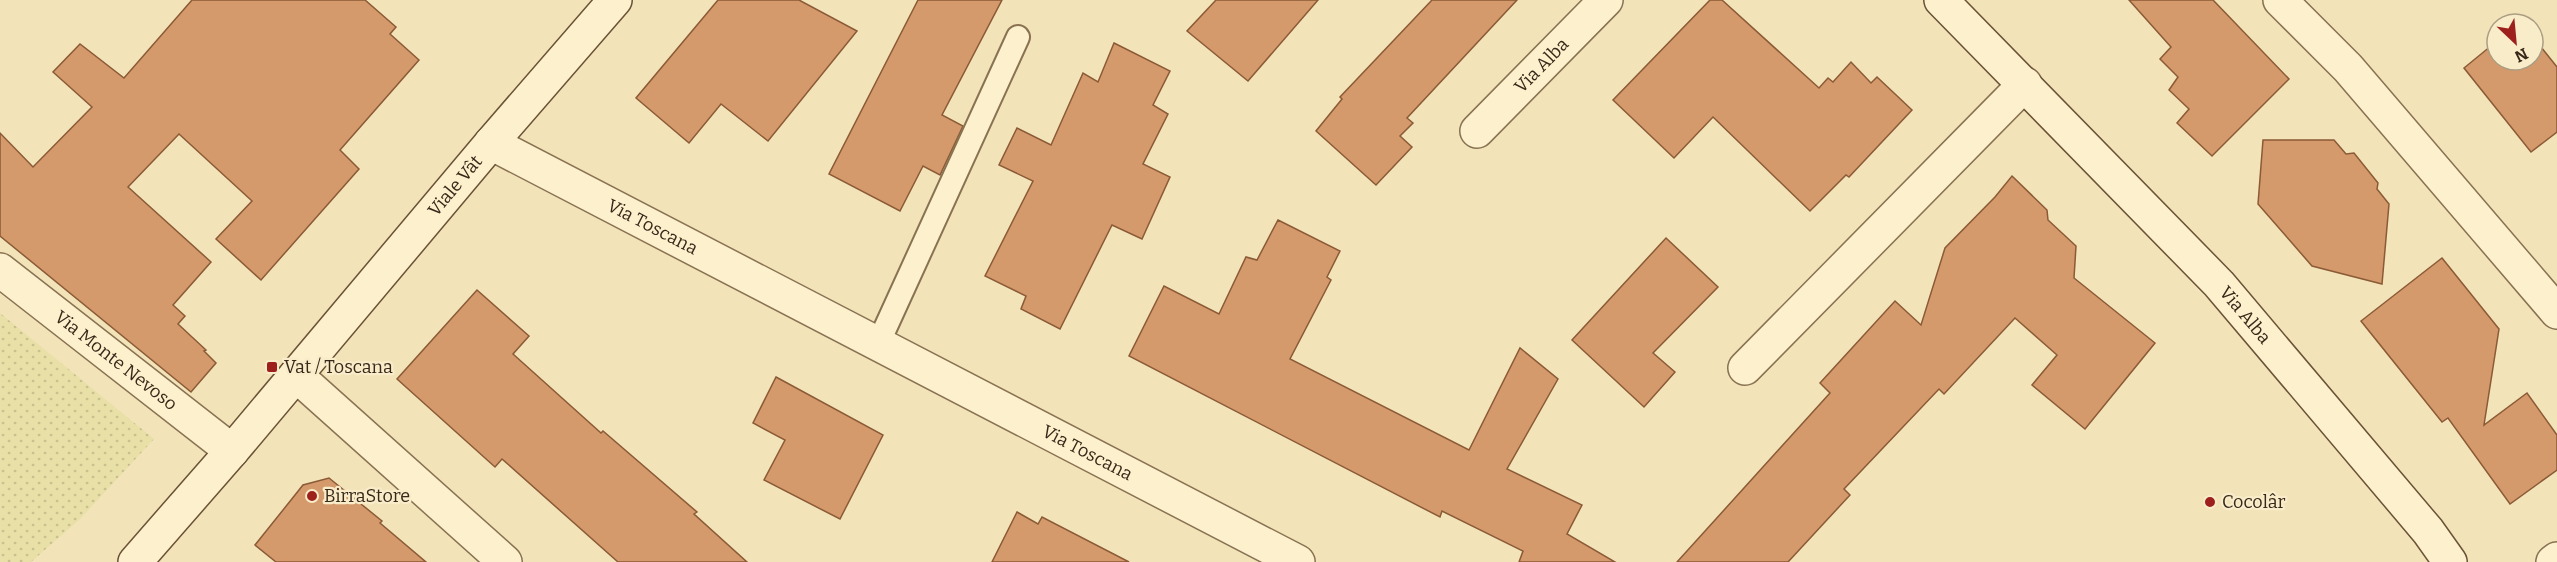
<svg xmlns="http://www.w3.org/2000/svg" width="2557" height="562" viewBox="0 0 2557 562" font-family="Bitter,serif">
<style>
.farmland{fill:url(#farmland-dots)}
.building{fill:#d49a6b;stroke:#8b5a36;stroke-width:1.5}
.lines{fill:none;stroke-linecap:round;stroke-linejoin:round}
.lane-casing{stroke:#897252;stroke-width:26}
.street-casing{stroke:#897252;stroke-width:36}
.secondary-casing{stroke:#6b5236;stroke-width:36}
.lane{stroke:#fcf0cd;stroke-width:22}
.street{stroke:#fcf0cd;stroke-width:33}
.secondary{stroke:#fcf0cd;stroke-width:33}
.poi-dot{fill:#9e201d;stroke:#f9ecc9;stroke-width:2}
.labels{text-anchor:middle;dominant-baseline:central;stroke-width:4.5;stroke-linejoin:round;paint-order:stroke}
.street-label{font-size:18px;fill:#372819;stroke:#f9ecc9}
.poi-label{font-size:18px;fill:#372819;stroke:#f9ecc9;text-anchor:start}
</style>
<defs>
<pattern id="farmland-dots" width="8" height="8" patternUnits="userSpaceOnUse" patternTransform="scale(1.5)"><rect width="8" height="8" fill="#e8e0a6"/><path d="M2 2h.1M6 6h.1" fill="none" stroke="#c8c08e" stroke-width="1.8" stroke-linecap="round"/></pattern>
</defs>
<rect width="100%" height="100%" fill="#f2e3b9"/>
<polygon class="farmland" points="0,313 154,439 80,519 31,562 0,562"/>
<g class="building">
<polygon points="192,0 365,0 396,27 390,34 419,60 340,150 359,169 261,280 216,239 252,201 179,134 128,187 211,262 173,305 185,316 178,324 206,350 204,351 216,363 191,392 0,236 0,133 33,167 92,107 53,72 80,44 124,78"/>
<polygon points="718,0 799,0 857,31 768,141 721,104 689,143 636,98"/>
<polygon points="918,0 1002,0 942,115 963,126 940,175 923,166 900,211 829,174"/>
<polygon points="1216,0 1318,0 1248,81 1187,31"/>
<polygon points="1432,0 1517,0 1407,118 1413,123 1400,136 1412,147 1376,185 1316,131 1342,99 1340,97"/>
<polygon points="1710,0 1722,0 1819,88 1828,78 1833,82 1851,62 1871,83 1877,77 1912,110 1849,177 1846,175 1810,211 1713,117 1674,158 1613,100"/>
<polygon points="2129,0 2213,0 2289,79 2212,156 2177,123 2189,109 2169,90 2178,77 2160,59 2171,47"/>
<polygon points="2533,37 2557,67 2557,132 2531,152 2464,68 2497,41 2497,60 2533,60"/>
<polygon points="1114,43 1170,71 1153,105 1168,114 1143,164 1170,177 1142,239 1112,225 1060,329 1021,309 1026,296 985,276 1033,181 999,165 1017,128 1051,145 1083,73 1098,82"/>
<polygon points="2263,140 2334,140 2346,154 2354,153 2378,183 2377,189 2389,204 2382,284 2312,266 2258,204"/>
<polygon points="2012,176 2047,210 2048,220 2076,246 2074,278 2155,343 2085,429 2032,385 2057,355 2015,318 1944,394 1939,389 1844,489 1850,495 1788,562 1677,562 1830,393 1820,383 1895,301 1921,325 1945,248 1995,197"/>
<polygon points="1278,220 1340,251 1327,277 1331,280 1290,359 1469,450 1520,348 1558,379 1507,469 1582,505 1567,534 1615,562 1519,562 1523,551 1442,511 1440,517 1129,356 1164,286 1219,314 1246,257 1257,260"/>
<polygon points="1666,238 1718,287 1653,353 1675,372 1644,407 1572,340"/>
<polygon points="2442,258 2499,329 2484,425 2527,393 2557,435 2557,470 2510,504 2448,418 2442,422 2361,321"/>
<polygon points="477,290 529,336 513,354 601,433 603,431 697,512 694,514 747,562 618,562 502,459 495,467 397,379"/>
<polygon points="776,377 883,435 840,519 764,480 785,440 753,423"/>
<polygon points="329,478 382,521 380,523 426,562 276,562 255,545 303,485"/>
<polygon points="1017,512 1038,524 1042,517 1129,562 992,562"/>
</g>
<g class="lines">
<g class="lane-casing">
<polyline id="lane" points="878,344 1018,37"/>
</g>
<g class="street-casing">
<g id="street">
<polyline points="2280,0 2348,68 2557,312"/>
<path id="s1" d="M1477 131 1606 0"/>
<path id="s2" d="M491 143 1298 562"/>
<path id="s3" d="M0 270 232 451"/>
<polyline points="1745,368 2025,84"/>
<polyline points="296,375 505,562"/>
<polyline points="2553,562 2557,559"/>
</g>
</g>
<g class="secondary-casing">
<g id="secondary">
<path id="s4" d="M1941 0 2219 284 2428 531 2450 562"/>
<path id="s5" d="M135 562 232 451 491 143 615 0"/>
</g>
</g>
<use href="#lane" class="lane"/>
<use href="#street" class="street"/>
<use href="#secondary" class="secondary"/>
</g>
<g class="poi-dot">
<rect x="266" y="361" width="12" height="12" rx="3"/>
<circle cx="312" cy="496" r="6"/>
<circle cx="2210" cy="502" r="6"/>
</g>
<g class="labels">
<g class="street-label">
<text stroke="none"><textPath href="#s1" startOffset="92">Via Alba</textPath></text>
<text stroke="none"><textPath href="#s5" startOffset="494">Viale Vât</textPath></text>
<text stroke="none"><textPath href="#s2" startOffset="182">Via Toscana</textPath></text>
<text stroke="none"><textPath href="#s4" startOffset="438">Via Alba</textPath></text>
<text stroke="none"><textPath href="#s3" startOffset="147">Via Monte Nevoso</textPath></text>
<text stroke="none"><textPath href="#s2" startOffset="672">Via Toscana</textPath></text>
</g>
<g class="poi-label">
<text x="284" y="367">Vat / Toscana</text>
<text x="324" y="496">BirraStore</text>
<text x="2222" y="502">Cocolâr</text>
</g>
</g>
<g transform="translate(2515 42) rotate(154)"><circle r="28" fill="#f9ecc9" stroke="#ab9e83" stroke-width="1.5"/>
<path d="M0-4.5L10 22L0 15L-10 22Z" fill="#9e201d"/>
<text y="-9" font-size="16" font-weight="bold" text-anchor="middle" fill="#372819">N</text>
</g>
</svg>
